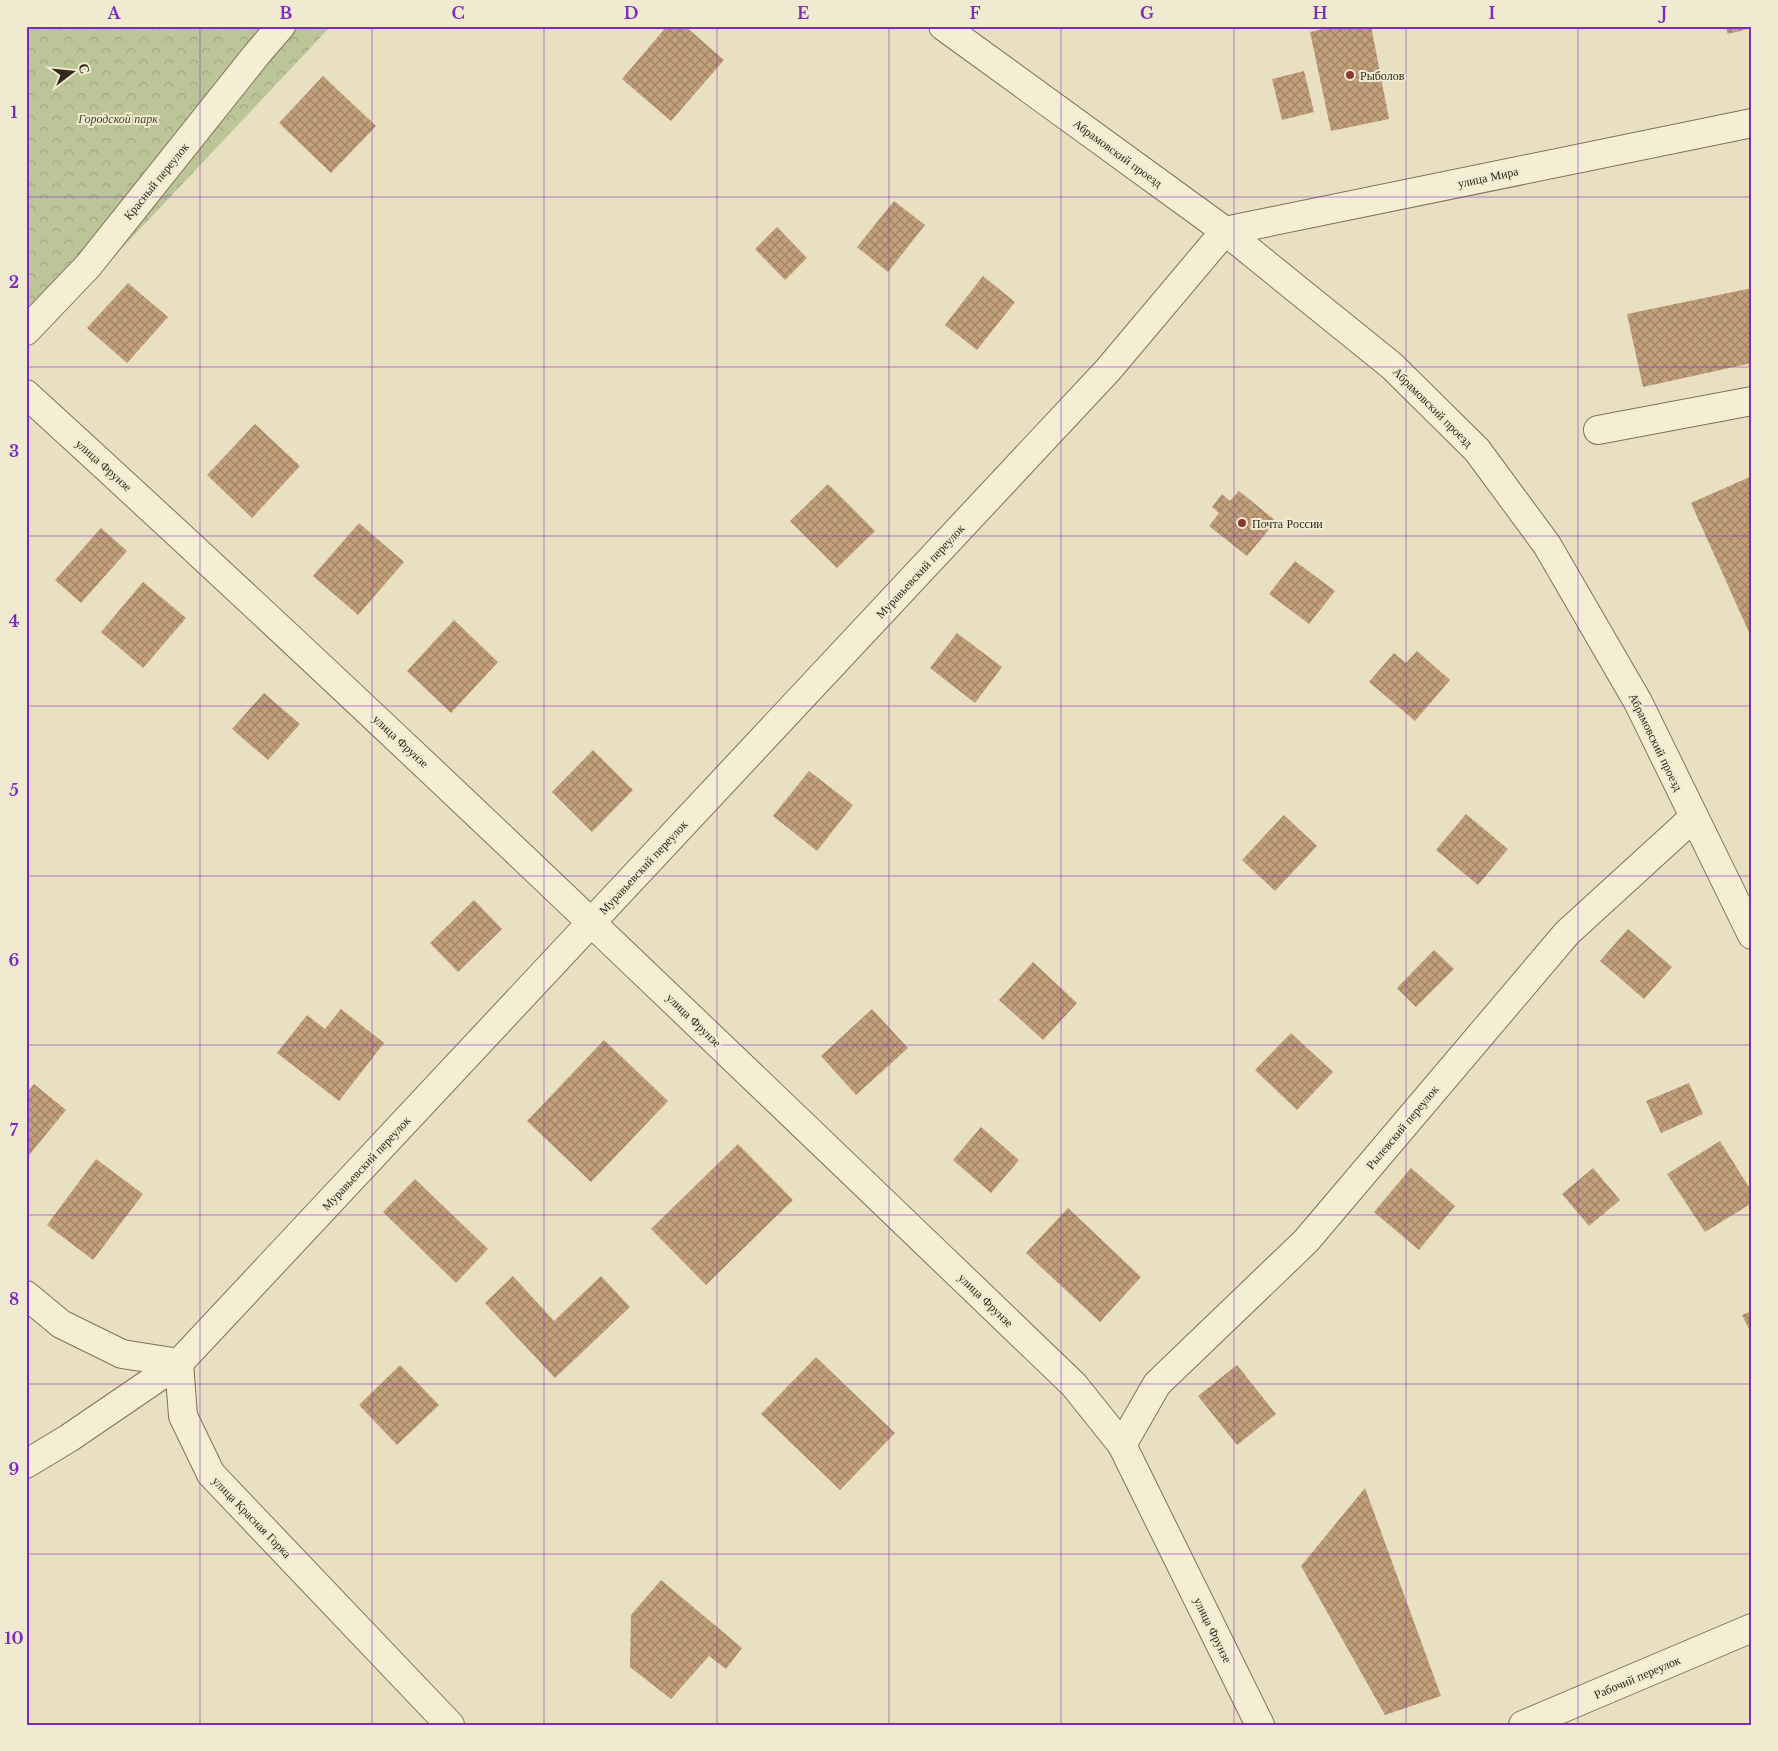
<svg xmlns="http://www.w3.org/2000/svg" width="1778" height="1751" viewBox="0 0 1778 1751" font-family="'Libre Baskerville',serif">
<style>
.forest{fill:url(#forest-crowns)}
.building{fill:url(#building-cross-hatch)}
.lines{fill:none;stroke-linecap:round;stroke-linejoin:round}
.minor-casing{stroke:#80725b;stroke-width:30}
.minor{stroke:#f4eed3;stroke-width:28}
.grid{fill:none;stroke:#7b2cbf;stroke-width:1;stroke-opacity:0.55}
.poi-dot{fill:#883a32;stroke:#f0ead0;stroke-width:2}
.labels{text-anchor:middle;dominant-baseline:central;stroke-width:4;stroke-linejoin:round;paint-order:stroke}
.poi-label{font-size:12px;fill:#31291d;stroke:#f0ead0;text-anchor:start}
.park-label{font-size:12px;font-style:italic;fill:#3e4b26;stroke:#f0ead0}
.street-label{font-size:12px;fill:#31291d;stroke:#f0ead0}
.neatline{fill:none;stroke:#7b2cbf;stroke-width:2}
.grid-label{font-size:16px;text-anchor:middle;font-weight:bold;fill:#7b2cbf}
</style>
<defs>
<pattern id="forest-crowns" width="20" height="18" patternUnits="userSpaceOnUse" patternTransform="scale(1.25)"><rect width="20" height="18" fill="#bbc597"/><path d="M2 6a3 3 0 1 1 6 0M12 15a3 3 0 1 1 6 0" fill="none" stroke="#a1a982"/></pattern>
<pattern id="building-cross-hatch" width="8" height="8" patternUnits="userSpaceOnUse" patternTransform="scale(1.25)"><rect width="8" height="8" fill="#c2a07b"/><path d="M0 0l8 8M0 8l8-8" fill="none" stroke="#9e8264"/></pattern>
</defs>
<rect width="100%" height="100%" fill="#e8e0c1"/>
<polygon class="forest" points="26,26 331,26 26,350"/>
<g class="building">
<polygon points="667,26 685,26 724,60 671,121 622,79"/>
<polygon points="1336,26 1371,26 1389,119 1331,131 1310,32"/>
<polygon points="1725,26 1752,26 1752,28 1728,34"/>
<polygon points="1304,71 1314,112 1282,120 1272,79"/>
<polygon points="323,76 376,126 331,173 279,123"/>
<polygon points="894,201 925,225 888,272 857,247"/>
<polygon points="777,227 807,258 785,280 755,249"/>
<polygon points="983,276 1015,302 977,350 945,325"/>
<polygon points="128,283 168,317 127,363 87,328"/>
<polygon points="1752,288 1752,363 1643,387 1627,314"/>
<polygon points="255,424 300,466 252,518 207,475"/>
<polygon points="1752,476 1752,639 1691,503"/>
<polygon points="828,484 875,531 837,568 790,521"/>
<polygon points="1239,491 1276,521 1247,556 1209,526 1219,513 1212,507 1222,494 1230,501"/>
<polygon points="359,523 404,562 358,615 313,576"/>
<polygon points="101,528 127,551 81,603 55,580"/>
<polygon points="1295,561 1335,591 1309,624 1269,594"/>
<polygon points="143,582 186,618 143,668 101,632"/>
<polygon points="454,620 498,662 451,713 407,671"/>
<polygon points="957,633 1002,667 975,703 930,668"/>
<polygon points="1417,651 1450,680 1415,721 1369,682 1394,653 1406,663"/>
<polygon points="264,693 300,724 268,760 232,729"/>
<polygon points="593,750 633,790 592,832 552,792"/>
<polygon points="809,771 853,805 817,851 773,816"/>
<polygon points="1466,814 1508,849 1478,885 1436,850"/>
<polygon points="1284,815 1317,846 1275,891 1242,860"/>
<polygon points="474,900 502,929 458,972 430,943"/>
<polygon points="1628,929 1672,967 1644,999 1600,961"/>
<polygon points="1434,950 1454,969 1416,1007 1397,988"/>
<polygon points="1033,962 1077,1003 1043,1040 999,1000"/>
<polygon points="341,1009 384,1043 339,1101 277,1053 307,1015 325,1029"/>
<polygon points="872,1009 908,1048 856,1095 821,1056"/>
<polygon points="1291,1033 1333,1072 1297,1110 1255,1070"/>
<polygon points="604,1040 668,1101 591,1182 527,1121"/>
<polygon points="1689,1083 1703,1114 1661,1133 1646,1101"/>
<polygon points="34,1084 66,1110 26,1159 26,1094"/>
<polygon points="981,1127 1019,1160 991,1193 953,1160"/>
<polygon points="1720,1141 1752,1192 1752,1203 1705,1232 1667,1174"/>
<polygon points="738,1144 793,1200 706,1285 651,1229"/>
<polygon points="96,1159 143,1194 93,1260 47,1225"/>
<polygon points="1411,1168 1455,1206 1419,1250 1374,1212"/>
<polygon points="1593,1168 1620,1200 1589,1226 1562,1194"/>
<polygon points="415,1179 488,1249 456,1283 383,1212"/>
<polygon points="1068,1208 1141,1277 1100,1322 1026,1253"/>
<polygon points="513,1276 554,1321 601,1276 630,1307 555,1378 485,1303"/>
<polygon points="1752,1311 1752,1335 1742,1315"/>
<polygon points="816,1357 895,1433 840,1490 761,1414"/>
<polygon points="400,1365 439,1405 397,1445 359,1405"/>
<polygon points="1237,1365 1276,1414 1237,1445 1198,1396"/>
<polygon points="1365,1488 1441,1696 1385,1715 1301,1566"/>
<polygon points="661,1580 742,1648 726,1669 709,1656 671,1699 630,1667 631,1615"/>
</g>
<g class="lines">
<g class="minor-casing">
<g id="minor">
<polyline points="943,26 1225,231 1392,366 1477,450 1547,545 1638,702 1752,935"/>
<polyline points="26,331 88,266 257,54 281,26"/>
<path d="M26 394C381 718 727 1052 1074 1385L1122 1445 1260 1725"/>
<polyline points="1598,430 1752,401"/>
<polyline points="26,1295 61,1324 122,1354 179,1363 183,1416 211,1474 450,1725"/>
<polyline points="1122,1445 1157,1384 1306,1241 1567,933 1694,817"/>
<polyline points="26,1464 69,1438 179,1363 1108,370 1225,231 1752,123"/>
<polyline points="1523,1725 1752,1628"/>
</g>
</g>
<use href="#minor" class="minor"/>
</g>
<path class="grid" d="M200 26V1725M372 26V1725M544 26V1725M717 26V1725M889 26V1725M1061 26V1725M1234 26V1725M1406 26V1725M1578 26V1725M26 197H1752M26 367H1752M26 536H1752M26 706H1752M26 876H1752M26 1045H1752M26 1215H1752M26 1384H1752M26 1554H1752"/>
<g class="poi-dot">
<circle cx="1350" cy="75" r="5"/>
<circle cx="1242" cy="523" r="5"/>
</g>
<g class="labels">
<g class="poi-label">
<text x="1360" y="75">Рыболов</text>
<text x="1252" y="523">Почта России</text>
</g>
<g class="park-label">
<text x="118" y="118">Городской парк</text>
</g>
<g class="street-label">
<text transform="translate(1118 153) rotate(36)">Абрамовский проезд</text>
<text transform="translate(1488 177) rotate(-12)">улица Мира</text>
<text transform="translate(156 181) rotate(-51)">Красный переулок</text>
<text transform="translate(1433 407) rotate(45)">Абрамовский проезд</text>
<text transform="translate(104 465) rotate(42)">улица Фрунзе</text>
<text transform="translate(920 571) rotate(-47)">Муравьевский переулок</text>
<text transform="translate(401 741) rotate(43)">улица Фрунзе</text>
<text transform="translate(1656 742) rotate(64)">Абрамовский проезд</text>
<text transform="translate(643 867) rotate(-47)">Муравьевский переулок</text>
<text transform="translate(694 1020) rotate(44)">улица Фрунзе</text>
<text transform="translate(1402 1127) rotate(-50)">Рылевский переулок</text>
<text transform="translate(366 1163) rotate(-47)">Муравьевский переулок</text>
<text transform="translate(986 1300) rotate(44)">улица Фрунзе</text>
<text transform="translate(252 1517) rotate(46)">улица Красная Горка</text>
<text transform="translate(1213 1630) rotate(64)">улица Фрунзе</text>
<text transform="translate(1637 1677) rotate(-23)">Рабочий переулок</text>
</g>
</g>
<rect width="1778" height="1751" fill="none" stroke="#f0ead0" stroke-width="55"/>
<g transform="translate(72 72) rotate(74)" stroke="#f0ead0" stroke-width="4" paint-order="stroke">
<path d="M0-4L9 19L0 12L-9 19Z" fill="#31291d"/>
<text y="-8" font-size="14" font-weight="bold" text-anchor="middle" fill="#31291d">С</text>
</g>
<rect x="28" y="28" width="1722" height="1696" class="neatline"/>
<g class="grid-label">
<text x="114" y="19">A</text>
<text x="286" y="19">B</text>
<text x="458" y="19">C</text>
<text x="631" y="19">D</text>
<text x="803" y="19">E</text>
<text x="975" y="19">F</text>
<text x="1147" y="19">G</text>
<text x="1320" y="19">H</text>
<text x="1492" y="19">I</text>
<text x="1664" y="19">J</text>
<text x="14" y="118">1</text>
<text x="14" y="288">2</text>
<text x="14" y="457">3</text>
<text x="14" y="627">4</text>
<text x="14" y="796">5</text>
<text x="14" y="966">6</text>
<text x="14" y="1136">7</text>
<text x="14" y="1305">8</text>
<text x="14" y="1475">9</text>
<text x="14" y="1644">10</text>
</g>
</svg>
